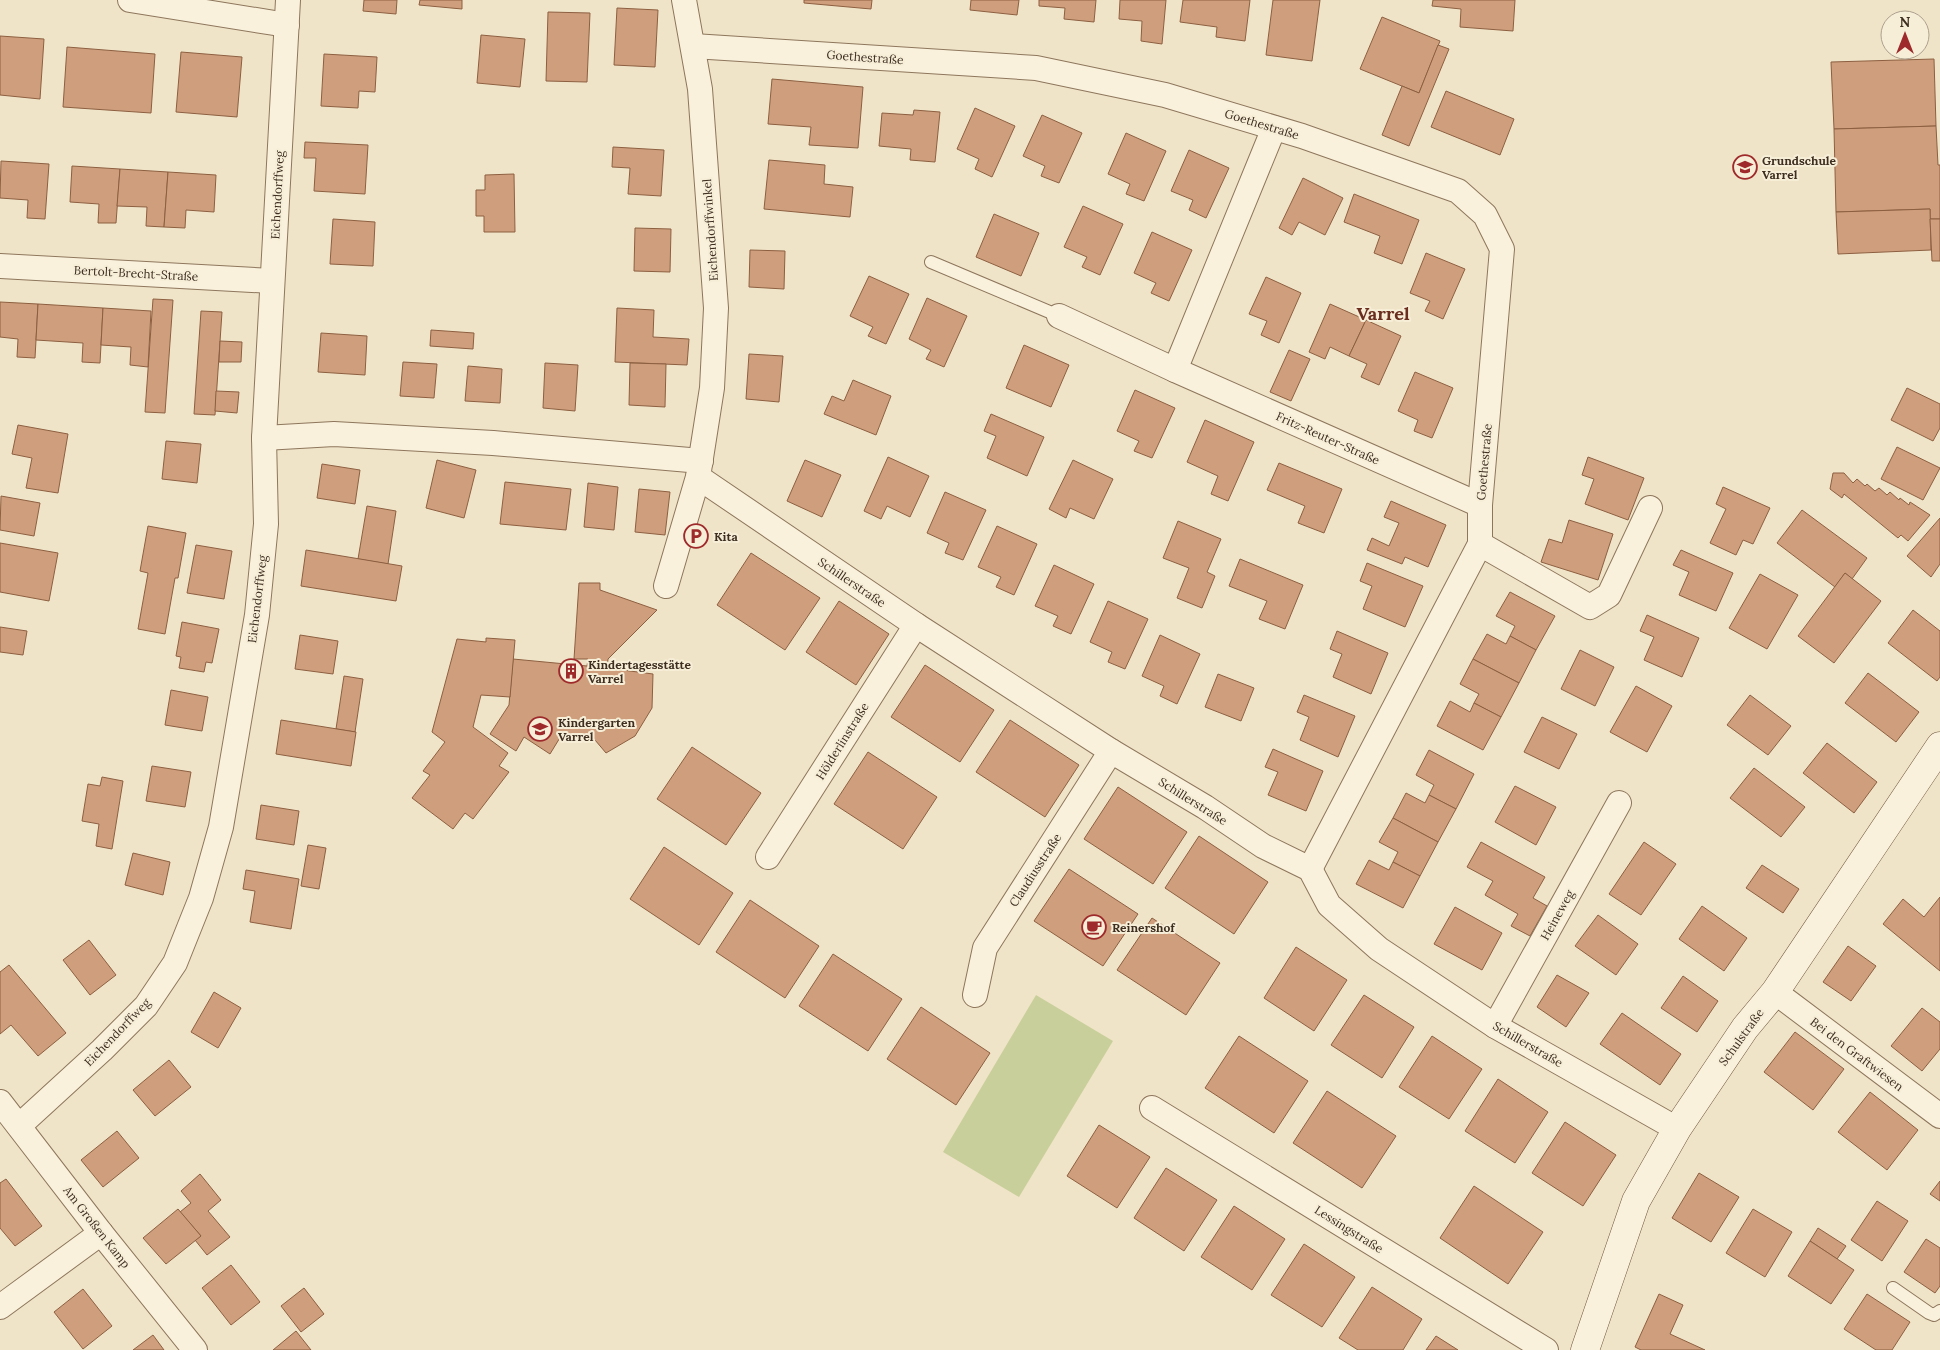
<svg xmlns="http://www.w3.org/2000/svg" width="1940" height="1350" viewBox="0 0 1940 1350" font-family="Lora,serif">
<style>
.green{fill:#c9cf9b}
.building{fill:#cf9f7d;stroke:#8d5f41}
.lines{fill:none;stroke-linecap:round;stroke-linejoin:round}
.lane-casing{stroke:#8d765c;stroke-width:14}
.street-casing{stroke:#8d765c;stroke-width:26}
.secondary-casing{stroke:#6f573f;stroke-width:29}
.lane{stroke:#faf1dc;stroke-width:12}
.street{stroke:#faf1dc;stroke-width:24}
.secondary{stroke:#faf1dc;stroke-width:28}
.labels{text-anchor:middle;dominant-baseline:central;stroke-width:4;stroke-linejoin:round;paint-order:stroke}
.street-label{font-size:12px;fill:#3d2e20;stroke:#f7eed8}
.poi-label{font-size:12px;font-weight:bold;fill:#3d2e20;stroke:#f7eed8;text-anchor:start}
.district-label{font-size:18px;font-weight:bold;fill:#6b2e1e;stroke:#f7eed8}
</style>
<rect width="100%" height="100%" fill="#f0e4c8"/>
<polygon class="green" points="1036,995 1113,1041 1019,1197 943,1152"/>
<g class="building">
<polygon points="364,0 397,0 396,14 363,11"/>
<polygon points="420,0 462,0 462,9 419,5"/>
<polygon points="804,0 872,0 871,9 804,3"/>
<polygon points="971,0 1019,0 1017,15 970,10"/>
<polygon points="1039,0 1096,0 1094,22 1064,19 1065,8 1039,6"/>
<polygon points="1120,0 1166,0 1162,44 1141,41 1142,21 1119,19"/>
<polygon points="1183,0 1250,0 1245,41 1216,37 1217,27 1180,22"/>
<polygon points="1273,0 1320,0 1312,61 1266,55"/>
<polygon points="1433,0 1515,0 1513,31 1460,27 1461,9 1432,6"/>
<polygon points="617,8 658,10 655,67 614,65"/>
<polygon points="548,12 590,13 587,82 546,81"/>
<polygon points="1382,17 1440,41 1419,93 1360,69"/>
<polygon points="481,35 525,39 520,87 477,83"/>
<polygon points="0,36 44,39 40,99 0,95"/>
<polygon points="1438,45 1449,49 1409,146 1382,135 1402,86 1419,93"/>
<polygon points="67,47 155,54 151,113 63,107"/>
<polygon points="181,52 242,57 237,117 176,112"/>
<polygon points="324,54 377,57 375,92 359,91 358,108 321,106"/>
<polygon points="1934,59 1936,126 1834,129 1831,62"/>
<polygon points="772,79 863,87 858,148 809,145 811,127 768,124"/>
<polygon points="1446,91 1514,119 1500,155 1431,127"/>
<polygon points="975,108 1015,126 992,177 975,169 979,159 957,149"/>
<polygon points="914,110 940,112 935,162 910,160 911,149 879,146 882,113 913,115"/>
<polygon points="1042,115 1082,133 1059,183 1041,176 1045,166 1023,156"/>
<polygon points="1936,126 1938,165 1940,165 1940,219 1930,219 1930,209 1836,212 1834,129"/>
<polygon points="1126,133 1166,151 1144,201 1126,194 1130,184 1108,174"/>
<polygon points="305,142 368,145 365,194 314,191 316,158 304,158"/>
<polygon points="613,147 664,150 661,196 628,194 630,168 612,167"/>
<polygon points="1189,150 1229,168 1206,218 1189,210 1193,200 1171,191"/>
<polygon points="769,160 825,165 824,184 853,187 850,217 764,209"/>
<polygon points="1,161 49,164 45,219 27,218 28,200 0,198"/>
<polygon points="72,166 120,169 116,223 98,223 99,204 70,202"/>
<polygon points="120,169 168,172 164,227 146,226 147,207 117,206"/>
<polygon points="168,172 216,175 214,212 186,210 185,228 164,227"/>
<polygon points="514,174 515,232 484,232 484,216 476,216 476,190 485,190 485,175"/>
<polygon points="1303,178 1343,198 1325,235 1299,222 1292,235 1279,228"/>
<polygon points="1354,194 1419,220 1402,264 1374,253 1380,236 1344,222"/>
<polygon points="1083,206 1123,224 1100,275 1082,267 1087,257 1064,247"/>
<polygon points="1930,209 1931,250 1838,254 1836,212"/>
<polygon points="994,214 1039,233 1021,276 976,257"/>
<polygon points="333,219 375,222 373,266 330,264"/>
<polygon points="1930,219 1940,219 1940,261 1932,261"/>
<polygon points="635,228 671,229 670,272 634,271"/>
<polygon points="1152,232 1192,250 1169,301 1151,293 1156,283 1134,273"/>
<polygon points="750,250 785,251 784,289 749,287"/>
<polygon points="1426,253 1465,269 1443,319 1425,311 1430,301 1410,293"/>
<polygon points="869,276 909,294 886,344 868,336 873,327 850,316"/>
<polygon points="1266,277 1301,293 1279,343 1261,335 1267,321 1249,314"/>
<polygon points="927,298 967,316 944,367 926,359 931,350 909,339"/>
<polygon points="153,299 173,300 165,413 145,412"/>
<polygon points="0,302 38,304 35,358 17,357 18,339 0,337"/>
<polygon points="38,304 103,308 100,363 82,362 83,343 36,340"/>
<polygon points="1330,304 1366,320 1349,356 1330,347 1325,359 1309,352"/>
<polygon points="103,308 151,311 148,367 130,365 131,347 101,345"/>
<polygon points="617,308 654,310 653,337 689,339 687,365 615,362"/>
<polygon points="201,311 222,312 215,415 194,414"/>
<polygon points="1366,320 1401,336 1379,385 1361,377 1367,364 1349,356"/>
<polygon points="431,330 474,333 473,349 430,346"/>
<polygon points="321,333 367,336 365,375 318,372"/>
<polygon points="220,341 242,342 241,362 219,362"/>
<polygon points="1024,345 1069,365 1051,407 1006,388"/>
<polygon points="1289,350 1310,359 1291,401 1270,392"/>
<polygon points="749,354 783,356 779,402 746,399"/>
<polygon points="403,362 437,364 434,398 400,396"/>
<polygon points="545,363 578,365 575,411 543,408"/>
<polygon points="630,363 666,364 665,407 629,405"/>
<polygon points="468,366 502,369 500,403 465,401"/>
<polygon points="1415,372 1453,388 1432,438 1414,431 1418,420 1398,411"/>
<polygon points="853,380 891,396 876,435 824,414 832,396 844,401"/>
<polygon points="1907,388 1940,404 1940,428 1933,441 1891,420"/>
<polygon points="1135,390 1175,408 1152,458 1134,451 1139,441 1117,431"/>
<polygon points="216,391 239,392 237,413 215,411"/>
<polygon points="991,414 1044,437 1027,476 987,458 996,436 984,431"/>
<polygon points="1205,420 1254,442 1228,501 1211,494 1218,476 1187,462"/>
<polygon points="18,425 68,434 58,493 26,488 32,458 12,454"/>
<polygon points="166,441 201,444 197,483 162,479"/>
<polygon points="1897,447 1940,468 1923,500 1881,479"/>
<polygon points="888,457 929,476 910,517 887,506 881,519 864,511"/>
<polygon points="1588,457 1644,478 1628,520 1585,504 1594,479 1582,475"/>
<polygon points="437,460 476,470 464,518 426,508"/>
<polygon points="805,460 841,475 822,517 787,501"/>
<polygon points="1073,460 1113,479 1094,519 1070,508 1066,518 1049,509"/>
<polygon points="1279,463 1342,489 1324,533 1298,523 1305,506 1267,490"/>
<polygon points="322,464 360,470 355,504 317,498"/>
<polygon points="1833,473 1844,473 1853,483 1857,479 1865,486 1867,484 1875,491 1879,488 1887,495 1890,492 1899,500 1900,498 1909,505 1910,502 1930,515 1908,541 1901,535 1898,538 1844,494 1842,498 1830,489"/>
<polygon points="505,482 571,489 566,530 500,524"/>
<polygon points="588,483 618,487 614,530 584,527"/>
<polygon points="1723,487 1770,508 1753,544 1743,540 1736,555 1710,543 1726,509 1716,504"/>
<polygon points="639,489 670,492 665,535 635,532"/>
<polygon points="945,492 986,510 963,560 945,553 949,543 927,533"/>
<polygon points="1,496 40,503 34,536 0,530"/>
<polygon points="1391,501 1446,525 1428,567 1405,557 1402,564 1367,550 1372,538 1389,546 1399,523 1384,517"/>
<polygon points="367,506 396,511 388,564 358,559"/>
<polygon points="1802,510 1867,558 1852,579 1845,573 1835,587 1777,543"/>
<polygon points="1940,518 1940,564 1931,577 1907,556"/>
<polygon points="1569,520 1613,534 1598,580 1541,562 1549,539 1562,543"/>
<polygon points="1178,521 1221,539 1207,572 1215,576 1202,608 1177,598 1189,568 1163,558"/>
<polygon points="148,526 186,533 178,578 175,578 165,634 138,629 148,573 140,571"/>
<polygon points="997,526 1037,544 1014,595 996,587 1001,577 978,567"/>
<polygon points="0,543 58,553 49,601 0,592"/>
<polygon points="196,545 232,551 224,599 187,593"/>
<polygon points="306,550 402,566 396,601 301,586"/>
<polygon points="1681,550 1733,573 1716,611 1679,595 1689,572 1673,565"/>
<polygon points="751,553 820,598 785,650 717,605"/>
<polygon points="1240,559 1303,585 1285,629 1259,619 1267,601 1229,586"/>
<polygon points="1367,563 1423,586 1405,627 1363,609 1372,586 1360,581"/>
<polygon points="1054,565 1094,584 1071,634 1053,626 1058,616 1035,606"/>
<polygon points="1845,573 1881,601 1834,663 1798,636"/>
<polygon points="1760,574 1798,595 1767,649 1729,628"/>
<polygon points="579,583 600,583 600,590 657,610 608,659 607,668 653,674 652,708 635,736 606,753 595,740 561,736 550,754 524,737 516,751 490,734 509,705 513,659 587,666 588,659 574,659"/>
<polygon points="1510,592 1555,616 1536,650 1510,636 1515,626 1496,616"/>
<polygon points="839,601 889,634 856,685 806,652"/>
<polygon points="1108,601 1148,619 1125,669 1108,662 1112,652 1090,642"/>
<polygon points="1913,610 1940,631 1940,677 1937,681 1888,643"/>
<polygon points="1647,615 1699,638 1682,677 1644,660 1654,637 1640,631"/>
<polygon points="182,622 219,629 212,663 206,662 204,672 179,668 181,657 176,656"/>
<polygon points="0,627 27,631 23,655 0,652"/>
<polygon points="1337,631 1388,653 1371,694 1333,677 1342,654 1330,649"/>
<polygon points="1487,634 1506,644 1510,636 1536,650 1519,683 1473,659"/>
<polygon points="300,635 338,641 333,674 295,669"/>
<polygon points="1160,635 1200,654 1177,704 1160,696 1164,686 1142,676"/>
<polygon points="486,638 515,640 510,697 481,695 473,727 508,753 499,766 509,772 473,819 465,813 453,829 412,798 430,775 423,771 445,742 432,732 457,639 486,642"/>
<polygon points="1580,650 1614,667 1595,706 1561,689"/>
<polygon points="1473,659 1519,683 1501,717 1474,703 1479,694 1460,684"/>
<polygon points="925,665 994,710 960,762 891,717"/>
<polygon points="1868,673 1919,712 1896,742 1845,703"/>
<polygon points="1218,674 1254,688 1241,721 1205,707"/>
<polygon points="344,676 363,679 355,732 336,729"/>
<polygon points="1636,686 1672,706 1647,752 1610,732"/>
<polygon points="171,690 208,697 202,731 165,725"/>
<polygon points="1304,695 1355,716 1338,757 1300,740 1309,717 1297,712"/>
<polygon points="1750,695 1791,726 1768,755 1727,725"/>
<polygon points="1450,701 1470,712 1474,703 1501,717 1483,750 1437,726"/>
<polygon points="1542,717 1577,734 1559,769 1524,752"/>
<polygon points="281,720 356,732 351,766 276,754"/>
<polygon points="1010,720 1079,765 1045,817 976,772"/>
<polygon points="1827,743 1877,782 1854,813 1803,773"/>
<polygon points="692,747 761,793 726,845 657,799"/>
<polygon points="1273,749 1323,771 1306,811 1268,795 1278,772 1265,767"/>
<polygon points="1429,750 1474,774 1456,809 1429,795 1434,785 1416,775"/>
<polygon points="868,752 937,797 903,849 834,804"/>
<polygon points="152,766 191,772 185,807 146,801"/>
<polygon points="1754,768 1805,807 1781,837 1730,798"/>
<polygon points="102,777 123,781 112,849 96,846 99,824 82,821 88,784 100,786"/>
<polygon points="1515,786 1556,807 1536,845 1495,822"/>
<polygon points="1118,787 1187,832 1153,884 1084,839"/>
<polygon points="1406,793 1425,803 1429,795 1456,809 1438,842 1393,818"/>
<polygon points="261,805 299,811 294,845 256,839"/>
<polygon points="1393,818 1438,842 1420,876 1393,862 1398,852 1379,842"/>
<polygon points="1199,836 1268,882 1234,934 1165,888"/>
<polygon points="1481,842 1545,877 1533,898 1547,906 1530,936 1511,926 1518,914 1485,895 1493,881 1467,867"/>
<polygon points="1644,842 1676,864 1641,915 1609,894"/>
<polygon points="308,845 326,848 319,889 301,886"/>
<polygon points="664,847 733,893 699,945 630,899"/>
<polygon points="133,853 170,862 163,895 125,885"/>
<polygon points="1369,860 1389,870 1393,862 1420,876 1403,908 1356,884"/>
<polygon points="1762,865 1799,889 1783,913 1746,888"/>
<polygon points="1069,869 1138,914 1103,966 1034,921"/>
<polygon points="246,870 299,879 291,929 250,922 255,891 243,889"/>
<polygon points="1940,897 1940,971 1883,924 1903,899 1924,917"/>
<polygon points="750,900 819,946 785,998 716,952"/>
<polygon points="1702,906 1747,938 1724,971 1679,939"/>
<polygon points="1455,907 1502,933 1482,970 1434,944"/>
<polygon points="1598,915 1638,944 1616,975 1575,946"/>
<polygon points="1152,918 1220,963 1186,1015 1117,970"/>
<polygon points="89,940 116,975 90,995 63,960"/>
<polygon points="1848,946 1876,966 1851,1001 1823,982"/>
<polygon points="1296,947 1347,980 1314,1031 1264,998"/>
<polygon points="833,954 902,999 868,1051 799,1006"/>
<polygon points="9,965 66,1033 38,1056 11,1025 0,1034 0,972"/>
<polygon points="1557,975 1589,993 1566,1027 1537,1007"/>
<polygon points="1683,976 1718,1001 1697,1032 1661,1008"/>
<polygon points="214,992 241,1008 218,1048 191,1032"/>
<polygon points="1364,995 1414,1027 1382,1078 1331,1045"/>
<polygon points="921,1007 990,1053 956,1105 887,1059"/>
<polygon points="1922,1008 1940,1022 1940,1049 1922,1071 1891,1046"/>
<polygon points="1622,1013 1681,1054 1660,1085 1600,1044"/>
<polygon points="1795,1032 1844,1069 1813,1110 1764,1072"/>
<polygon points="1239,1036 1308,1081 1274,1133 1205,1088"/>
<polygon points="1432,1036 1482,1069 1449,1119 1399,1087"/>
<polygon points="169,1060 191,1087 155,1116 133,1090"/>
<polygon points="1498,1079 1548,1112 1515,1163 1465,1131"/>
<polygon points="1327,1091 1396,1136 1362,1188 1293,1143"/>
<polygon points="1870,1092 1918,1130 1887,1170 1838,1132"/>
<polygon points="1565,1122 1616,1155 1583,1206 1532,1173"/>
<polygon points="1099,1125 1150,1157 1117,1208 1067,1176"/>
<polygon points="117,1131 139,1158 103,1187 81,1160"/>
<polygon points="1166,1168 1217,1200 1184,1251 1134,1218"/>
<polygon points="1699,1173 1739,1197 1711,1242 1672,1218"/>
<polygon points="200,1174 221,1200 208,1211 230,1237 207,1255 195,1240 201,1236 180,1212 191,1203 181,1191"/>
<polygon points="6,1179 42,1226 15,1246 0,1228 0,1183"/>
<polygon points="1940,1181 1940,1201 1930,1194"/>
<polygon points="1474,1186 1543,1232 1508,1284 1440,1238"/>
<polygon points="1877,1201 1908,1221 1882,1261 1851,1240"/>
<polygon points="1234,1206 1285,1239 1252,1290 1201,1257"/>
<polygon points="178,1209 201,1236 166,1264 143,1238"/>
<polygon points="1753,1209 1792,1232 1765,1277 1726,1253"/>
<polygon points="1818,1228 1846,1246 1837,1259 1810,1241"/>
<polygon points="1926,1239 1940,1248 1940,1286 1935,1293 1904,1272"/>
<polygon points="1810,1241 1854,1270 1831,1304 1788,1276"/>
<polygon points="1304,1244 1355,1277 1322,1327 1271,1295"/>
<polygon points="231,1265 260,1302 231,1325 202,1288"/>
<polygon points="1372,1287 1422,1319 1403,1350 1358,1350 1339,1338"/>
<polygon points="304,1288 324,1314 301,1332 281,1306"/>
<polygon points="83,1289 112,1326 83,1349 54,1312"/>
<polygon points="1659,1294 1683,1305 1670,1334 1705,1350 1641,1350 1635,1347"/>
<polygon points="1867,1294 1910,1322 1892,1350 1876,1350 1844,1329"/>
<polygon points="296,1331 311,1350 273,1350"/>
<polygon points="153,1335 164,1350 133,1350"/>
<polygon points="1436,1336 1458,1350 1426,1350"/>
</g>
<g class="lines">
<g class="lane-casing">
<g id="lane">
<polyline points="931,262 1059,316"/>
<polyline points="1893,1288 1929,1313 1934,1315 1940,1311"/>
</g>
</g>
<g class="street-casing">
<g id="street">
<polyline points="130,0 287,25"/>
<polyline points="693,46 1036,68 1165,95 1302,136 1458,191 1485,215 1502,249 1480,505 1480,544"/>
<polyline points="1274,128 1175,370 1480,505"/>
<polyline points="0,266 272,281"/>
<polyline points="1059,316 1175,370"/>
<polyline points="264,438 334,434 493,443 701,461"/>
<polyline points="698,477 916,625 1111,751 1205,807 1263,846 1310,869 1329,905 1379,949 1495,1026 1677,1129"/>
<polyline points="666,586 698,477 712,388 716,308 700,89 684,0"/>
<polyline points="768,857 916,625"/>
<polyline points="1310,869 1480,544 1590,607 1609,595 1650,508"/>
<polyline points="1775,992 1940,1116"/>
<polyline points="975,995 985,948 1111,751"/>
<polyline points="1495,1026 1619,803"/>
<polyline points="0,1102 101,1233 195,1350"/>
<polyline points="1152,1108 1546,1350"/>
<polyline points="19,1126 102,1050 146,1006 175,963 201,898 221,827 257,615 266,524 264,438 288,0"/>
<polyline points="0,1307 101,1233"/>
</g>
</g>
<g class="secondary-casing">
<polyline id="secondary" points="1585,1350 1636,1201 1677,1129 1745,1028 1775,992 1940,746"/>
</g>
<use href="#lane" class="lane"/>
<use href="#street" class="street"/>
<use href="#secondary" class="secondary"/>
</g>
<defs>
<g id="school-ring" transform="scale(1.25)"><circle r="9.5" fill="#f7eed8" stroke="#9e2a2b" stroke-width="1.5"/><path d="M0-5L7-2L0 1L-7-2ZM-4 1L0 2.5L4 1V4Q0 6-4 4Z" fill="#9e2a2b"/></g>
<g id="parking-ring" transform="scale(1.25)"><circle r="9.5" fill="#f7eed8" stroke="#9e2a2b" stroke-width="1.5"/><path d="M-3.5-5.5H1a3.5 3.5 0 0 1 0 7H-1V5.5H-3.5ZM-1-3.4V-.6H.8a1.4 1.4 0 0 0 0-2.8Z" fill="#9e2a2b"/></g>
<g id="building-ring" transform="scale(1.25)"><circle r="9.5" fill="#f7eed8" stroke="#9e2a2b" stroke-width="1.5"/><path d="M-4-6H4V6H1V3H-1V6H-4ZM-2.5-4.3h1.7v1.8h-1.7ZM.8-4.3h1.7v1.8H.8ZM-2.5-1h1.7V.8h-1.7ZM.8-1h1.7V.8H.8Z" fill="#9e2a2b"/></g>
<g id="cafe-ring" transform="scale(1.25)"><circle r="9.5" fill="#f7eed8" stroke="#9e2a2b" stroke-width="1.5"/><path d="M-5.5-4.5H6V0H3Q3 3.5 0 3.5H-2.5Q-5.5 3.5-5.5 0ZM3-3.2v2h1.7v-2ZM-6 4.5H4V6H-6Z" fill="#9e2a2b"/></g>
</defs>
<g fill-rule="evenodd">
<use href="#school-ring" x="1745" y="167"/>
<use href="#parking-ring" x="696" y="536"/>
<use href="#building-ring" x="571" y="671"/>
<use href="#school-ring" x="540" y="729"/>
<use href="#cafe-ring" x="1094" y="927"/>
</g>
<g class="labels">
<g class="street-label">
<text transform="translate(865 57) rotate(4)">Goethestraße</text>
<text transform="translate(1262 124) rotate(17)">Goethestraße</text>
<text transform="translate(277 195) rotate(-87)">Eichendorffweg</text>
<text transform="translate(710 230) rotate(-94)">Eichendorffwinkel</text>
<text transform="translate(136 273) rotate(3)">Bertolt-Brecht-Straße</text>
<text transform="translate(1328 438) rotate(24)">Fritz-Reuter-Straße</text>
<text transform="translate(1484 462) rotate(-85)">Goethestraße</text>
<text transform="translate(852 582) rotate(34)">Schillerstraße</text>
<text transform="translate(257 599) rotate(-83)">Eichendorffweg</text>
<text transform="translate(842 741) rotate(-58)">Hölderlinstraße</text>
<text transform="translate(1193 801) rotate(32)">Schillerstraße</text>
<text transform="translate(1035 870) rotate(-57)">Claudiusstraße</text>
<text transform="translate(1557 915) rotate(-61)">Heineweg</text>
<text transform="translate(117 1032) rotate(-46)">Eichendorffweg</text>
<text transform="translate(1741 1037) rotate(-54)">Schulstraße</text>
<text transform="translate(1528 1044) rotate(30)">Schillerstraße</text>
<text transform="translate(1857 1054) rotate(37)">Bei den Graftwiesen</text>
<text transform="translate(97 1227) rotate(52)">Am Großen Kamp</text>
<text transform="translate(1349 1229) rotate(32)">Lessingstraße</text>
</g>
<g class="poi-label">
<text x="1762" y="160">Grundschule<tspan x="1762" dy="14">Varrel</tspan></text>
<text x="714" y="536">Kita</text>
<text x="588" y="664">Kindertagesstätte<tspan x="588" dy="14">Varrel</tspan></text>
<text x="558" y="722">Kindergarten<tspan x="558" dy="14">Varrel</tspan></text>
<text x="1112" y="927">Reinershof</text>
</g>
<g class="district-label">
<text x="1383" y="313">Varrel</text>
</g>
</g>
<g transform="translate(1905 35)"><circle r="24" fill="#f7eed8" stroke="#ada18e"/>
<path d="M0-4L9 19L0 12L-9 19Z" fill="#9e2a2b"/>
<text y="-8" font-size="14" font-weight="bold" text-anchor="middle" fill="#3d2e20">N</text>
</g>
</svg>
